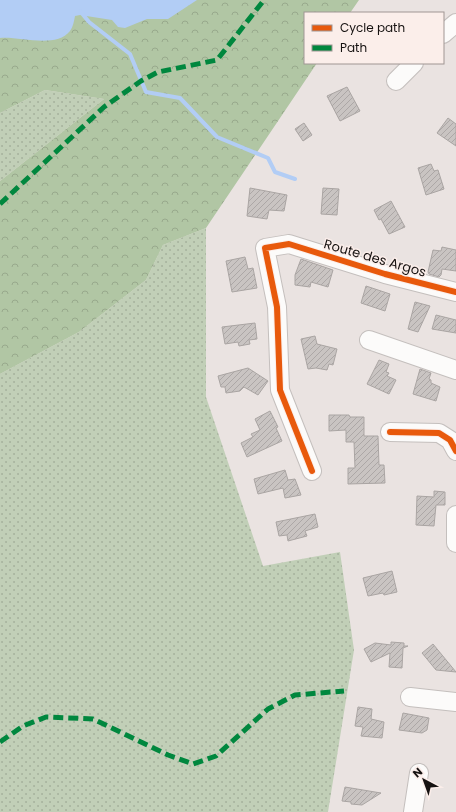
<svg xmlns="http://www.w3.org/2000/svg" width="456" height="812" viewBox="0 0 456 812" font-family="Poppins,sans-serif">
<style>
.grass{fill:url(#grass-dots)}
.forest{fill:url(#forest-crowns)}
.water{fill:#b2cdf5}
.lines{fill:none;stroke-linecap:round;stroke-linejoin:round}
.stream{stroke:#b2cdf5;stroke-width:4}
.building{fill:url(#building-hatch);stroke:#aaa5a3}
.minor-casing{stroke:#c4bfbd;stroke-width:20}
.minor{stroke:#fcfbfa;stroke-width:18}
.quiet{stroke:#00873e;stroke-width:5;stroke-dasharray:10 5;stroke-linecap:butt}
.cycleway-casing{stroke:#fbeeea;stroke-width:8}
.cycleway{stroke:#e8590c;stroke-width:6}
.labels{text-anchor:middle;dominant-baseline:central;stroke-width:3;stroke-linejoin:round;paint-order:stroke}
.street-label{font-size:13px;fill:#161211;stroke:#fbeeea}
</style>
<defs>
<pattern id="grass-dots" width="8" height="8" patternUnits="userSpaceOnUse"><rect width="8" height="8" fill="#c1cfb7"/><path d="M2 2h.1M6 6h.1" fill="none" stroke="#a5b19c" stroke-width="1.8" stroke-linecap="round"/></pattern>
<pattern id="forest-crowns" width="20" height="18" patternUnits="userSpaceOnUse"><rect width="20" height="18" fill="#b1c6a4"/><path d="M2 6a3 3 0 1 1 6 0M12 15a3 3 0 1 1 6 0" fill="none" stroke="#98a98c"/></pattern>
<pattern id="building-hatch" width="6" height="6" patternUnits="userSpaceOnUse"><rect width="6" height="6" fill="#c9c4c2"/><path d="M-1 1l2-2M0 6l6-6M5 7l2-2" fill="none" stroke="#aca7a6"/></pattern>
</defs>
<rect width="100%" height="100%" fill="#eae3e1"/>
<g class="grass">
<polygon points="45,90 104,99 0,181 0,113"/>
<polygon points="206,228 206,397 263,566 340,552 354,650 328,812 0,812 0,374 79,332 146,280 163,245"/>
</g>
<polygon class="forest" points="0,0 359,0 350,13 305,13 305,63 317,63 206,228 163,245 146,280 79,332 0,374 0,181 104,99 45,90 0,113"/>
<path class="water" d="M0 0H197L168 19H147L125 28 118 27 112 20 80 15 75 16C74 21 73 27 70 31 56 49 19 36 0 38Z"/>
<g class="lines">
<polyline class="stream" points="80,11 89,22 130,54 146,92 180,98 217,137 268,158 275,172 295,179"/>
</g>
<g class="building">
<polygon points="347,87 360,111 340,121 327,96"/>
<polygon points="448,118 456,124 456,146 437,133"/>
<polygon points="304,123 312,135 303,141 295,129"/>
<polygon points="431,164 434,171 438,170 444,189 426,195 418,168"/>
<polygon points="250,188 287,195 284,211 269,210 267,219 247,216"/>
<polygon points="323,188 339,189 337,215 321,214"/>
<polygon points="391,201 405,227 389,234 381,219 379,220 374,210"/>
<polygon points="442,247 456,250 456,271 442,269 441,275 439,277 429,274 428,272 433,250 441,251"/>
<polygon points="245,257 248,269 253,268 257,288 232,292 226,261"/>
<polygon points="301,259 333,270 328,287 311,282 310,287 295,285 295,275"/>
<polygon points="366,286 390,294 385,311 361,303"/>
<polygon points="415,302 430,306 418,332 408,329"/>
<polygon points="436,315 456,320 456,333 432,329"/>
<polygon points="255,323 257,339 249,340 250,344 239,346 238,342 225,344 222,327"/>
<polygon points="315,336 317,344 337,349 333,365 329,364 327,370 316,368 308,369 301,339"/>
<polygon points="379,360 389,364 386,372 389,373 387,376 396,380 389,394 367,384"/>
<polygon points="248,368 268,381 258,395 244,387 240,391 226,393 225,387 221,387 218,376"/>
<polygon points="420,369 431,373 429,379 431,380 431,383 440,387 436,401 413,394"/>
<polygon points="270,411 278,427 276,428 282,441 247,457 241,443 253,437 251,434 260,430 255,419"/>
<polygon points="329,415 349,415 350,417 364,417 364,436 378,436 379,465 384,465 385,483 348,484 348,468 355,468 354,442 346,442 346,430 329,431"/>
<polygon points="285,470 288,480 295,479 301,495 285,498 283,488 258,494 254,479"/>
<polygon points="434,491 445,492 445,505 436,505 434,526 416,525 417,496 434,497"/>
<polygon points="315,514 318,527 305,531 307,536 288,541 287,535 279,536 276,522"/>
<polygon points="392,571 397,592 384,595 383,593 368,596 363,578"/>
<polygon points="391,642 404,643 404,646 408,646 403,648 402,668 389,667 390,653 371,662 364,649 375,643 391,645"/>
<polygon points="433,644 456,672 436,670 422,653"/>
<polygon points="358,707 372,709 371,719 384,722 382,738 361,736 363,727 355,726"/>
<polygon points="403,713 429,718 427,730 422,733 399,730"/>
<polygon points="345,787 381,793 362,805 351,804 351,802 342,801"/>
</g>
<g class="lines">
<g class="minor-casing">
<g id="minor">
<polyline points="443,34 456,23"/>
<polyline points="396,81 414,63"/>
<polyline points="369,340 456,370"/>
<polyline points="390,432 439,433 450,440 456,451"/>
<polyline points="312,471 280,390 277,307 265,248 289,244 385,274 456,292"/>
<polyline points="456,515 456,543"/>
<polyline points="410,697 456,702"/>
<polyline points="413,812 419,773"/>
</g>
</g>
<use href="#minor" class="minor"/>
<g class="quiet">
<polyline points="0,204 104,107 141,81 158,72 217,60 264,0"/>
<polyline points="0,742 23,726 46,717 93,719 168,755 193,764 216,756 268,709 295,695 344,691"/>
</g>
<g class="cycleway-casing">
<g id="cycleway">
<polyline points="390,432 439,433 450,440 456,451"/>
<polyline points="312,471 280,390 277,307 265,248 289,244 385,274 456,292"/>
</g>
</g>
<use href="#cycleway" class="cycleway"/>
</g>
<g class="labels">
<g class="street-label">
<text transform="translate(375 258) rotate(16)">Route des Argos</text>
</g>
</g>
<rect x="304" y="12" width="140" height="52" fill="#fbeeea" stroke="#9f9693"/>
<rect x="312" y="25" width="20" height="6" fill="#e8590c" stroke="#9f9693"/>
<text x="340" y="32" font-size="12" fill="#161211">Cycle path</text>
<rect x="312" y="45" width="20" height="6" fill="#00873e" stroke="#9f9693"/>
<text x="340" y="52" font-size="12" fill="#161211">Path</text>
<g transform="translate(424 780) rotate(319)" stroke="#fbeeea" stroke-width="3" paint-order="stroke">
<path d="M0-3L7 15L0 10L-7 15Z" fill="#161211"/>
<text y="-6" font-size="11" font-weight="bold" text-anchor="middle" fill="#161211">N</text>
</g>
</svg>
